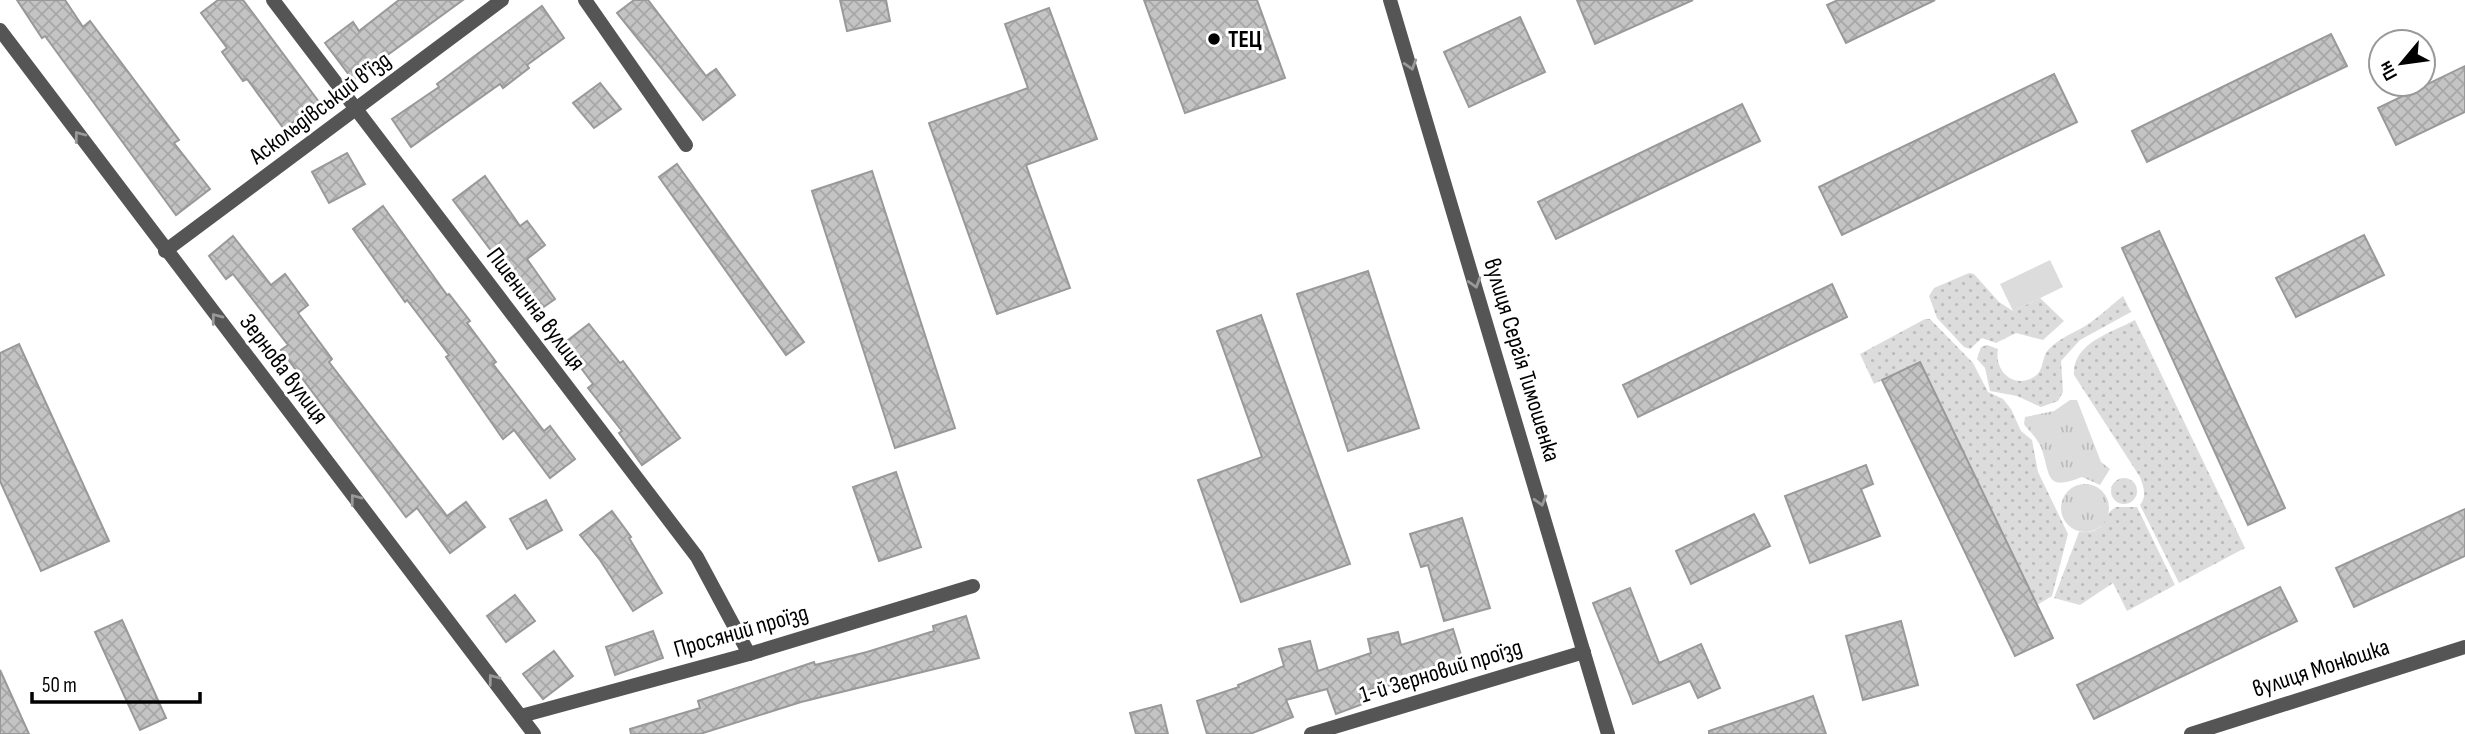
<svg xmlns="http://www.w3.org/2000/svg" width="2465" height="734" viewBox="0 0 2465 734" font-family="'Sofia Sans Condensed',sans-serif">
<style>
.grass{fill:url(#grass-dots)}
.park{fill:url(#park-tufts)}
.pitch{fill:#dcdcdc}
.building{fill:url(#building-cross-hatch);stroke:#999;stroke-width:2}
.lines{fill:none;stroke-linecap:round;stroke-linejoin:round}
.minor{stroke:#555;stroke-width:14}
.tertiary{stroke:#555;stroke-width:14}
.oneway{stroke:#999}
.poi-dot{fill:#000;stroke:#fff;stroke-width:2.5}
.labels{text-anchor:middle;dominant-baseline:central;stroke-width:6;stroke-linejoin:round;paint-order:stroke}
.poi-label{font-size:24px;font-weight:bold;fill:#000;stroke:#fff;text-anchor:start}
.street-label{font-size:24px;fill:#000;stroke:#fff}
</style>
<defs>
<pattern id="grass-dots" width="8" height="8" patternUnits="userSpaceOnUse" patternTransform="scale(1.75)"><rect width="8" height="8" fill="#dcdcdc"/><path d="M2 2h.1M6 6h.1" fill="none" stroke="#bbb" stroke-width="1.8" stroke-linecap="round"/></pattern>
<pattern id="park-tufts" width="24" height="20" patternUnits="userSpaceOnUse" patternTransform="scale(1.75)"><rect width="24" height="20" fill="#dcdcdc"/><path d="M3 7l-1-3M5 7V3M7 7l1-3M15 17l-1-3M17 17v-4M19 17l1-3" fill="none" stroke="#bbb"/></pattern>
<pattern id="building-cross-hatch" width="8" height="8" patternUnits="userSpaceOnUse" patternTransform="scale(1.75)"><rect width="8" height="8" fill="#c4c4c4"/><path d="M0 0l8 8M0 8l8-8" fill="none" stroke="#a7a7a7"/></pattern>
</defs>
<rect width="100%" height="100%" fill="#fff"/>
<g class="grass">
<polygon points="1969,273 1974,274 1999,302 2013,311 2040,298 2064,321 2043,340 2016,333 1996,343 1982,338 1970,349 1964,347 1937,318 1929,296 1934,288"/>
<path d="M2123 296 2131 312 2080 340 2061 361 2063 392 2058 401 2041 407 2017 396 1990 391 1985 368 1977 359 1981 347 1987 345 1998 349C1994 368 2010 387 2030 379 2046 373 2040 358 2049 349 2058 340 2068 335 2080 329 2095 321 2109 307 2123 296Z"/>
<polygon points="1925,319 1930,319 1973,363 1988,392 2003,399 2011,409 2021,431 2032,440 2038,472 2068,534 2052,596 2037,605 1920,362 1874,384 1860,354"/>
<path d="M2135 320 2245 548 2179 583 2140 505C2147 496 2144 488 2140 477L2074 375C2072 343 2111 333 2135 320Z"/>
<circle cx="2124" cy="491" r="13"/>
<path d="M2116 507H2137L2175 585 2127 611 2113 583 2080 605 2054 598 2079 532C2109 534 2099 517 2116 507Z"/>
</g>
<g class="park">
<path d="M2070 400H2077L2101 462 2110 469 2100 485 2082 477C2044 492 2051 475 2041 447 2037 438 2030 432 2024 424L2025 417 2054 411Z"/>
<circle cx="2085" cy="508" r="24"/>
</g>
<polygon class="pitch" points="2050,260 2063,287 2013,311 2000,284"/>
<g class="building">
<polygon points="17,0 65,0 83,27 90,21 179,140 174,143 210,189 176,215 45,36 42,38"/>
<polygon points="218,0 243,0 319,102 284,129 247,79 243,81 222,52 227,48 201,13"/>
<polygon points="399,0 463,0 353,80 325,43 353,22 359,31"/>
<polygon points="634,0 648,0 706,76 716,69 735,95 703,120 617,13"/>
<polygon points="840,0 886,0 890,21 847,31"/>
<polygon points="1144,0 1257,0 1285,78 1185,113"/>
<polygon points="1577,0 1693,0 1595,44"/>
<polygon points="1838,0 1935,0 1846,43 1827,5"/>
<polygon points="542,6 564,38 527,65 529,68 503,88 500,84 411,147 392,119 439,87 437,84"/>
<polygon points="1049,8 1097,139 1026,165 1070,288 997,314 929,123 1028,88 1005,24"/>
<polygon points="1520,17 1545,72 1469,107 1444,52"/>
<polygon points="2331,34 2347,66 2147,162 2132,131"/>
<polygon points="2465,66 2465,112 2396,145 2378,108"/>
<polygon points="2054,74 2077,122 1842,235 1819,187"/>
<polygon points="600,83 621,109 594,128 573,103"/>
<polygon points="1742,104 1760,141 1556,239 1538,202"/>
<polygon points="347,153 365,184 329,203 312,172"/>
<polygon points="677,164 804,342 786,355 659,177"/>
<polygon points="872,171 955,428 895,448 812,191"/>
<polygon points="485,176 520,226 527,221 545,245 527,259 555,299 535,313 520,289 453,200"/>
<polygon points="383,206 447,295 449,294 470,321 467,323 496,362 493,364 544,431 550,426 575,459 550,478 514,430 503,439 446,357 449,355 407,300 405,302 353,229"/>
<polygon points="2159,231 2285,508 2248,525 2122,248"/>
<polygon points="2364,235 2384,275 2296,317 2276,278"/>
<polygon points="233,236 271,285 285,274 308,305 298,313 332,359 329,362 447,516 466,502 485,527 450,553 417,508 406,517 281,350 288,345 233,274 226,279 209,256"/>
<polygon points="1368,271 1419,428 1348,451 1297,294"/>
<polygon points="1832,284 1847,317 1638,417 1623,385"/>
<polygon points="1261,315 1350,564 1241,602 1198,480 1262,457 1217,331"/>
<polygon points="589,324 620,363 623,361 680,438 642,465 619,433 622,431 588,388 593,384 563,344"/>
<polygon points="19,344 109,541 41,571 0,481 0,353"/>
<polygon points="1920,362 2053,638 2015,656 1882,380"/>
<polygon points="1866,465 1873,484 1861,489 1880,536 1810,563 1785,496"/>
<polygon points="896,472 921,547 879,561 853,487"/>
<polygon points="546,500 562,530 527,549 510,519"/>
<polygon points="2465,509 2465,556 2354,607 2336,568"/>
<polygon points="612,511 631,537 629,538 662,593 633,611 600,560 580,535"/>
<polygon points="1754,514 1770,546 1691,584 1676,551"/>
<polygon points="1462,518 1490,608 1444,621 1428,565 1421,567 1410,534"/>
<polygon points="2280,587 2297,621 2094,719 2077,685"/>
<polygon points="1630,588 1659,663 1701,644 1720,688 1698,698 1690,681 1633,704 1593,603"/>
<polygon points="515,595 535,621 506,642 487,616"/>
<polygon points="966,616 979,658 801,702 700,734 631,734 630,729 700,708 698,701 814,662 815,665 867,652 934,631 933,626"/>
<polygon points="122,620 166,718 140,730 95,632"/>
<polygon points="1901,621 1918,685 1863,700 1846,636"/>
<polygon points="1453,629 1466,671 1425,683 1423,678 1359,692 1363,704 1336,714 1327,689 1286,700 1293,717 1250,734 1207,734 1197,701 1239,687 1238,685 1284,666 1279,649 1310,641 1318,671 1371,653 1368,639 1398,632 1401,645"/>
<polygon points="653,631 663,658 615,675 606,647"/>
<polygon points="554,651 573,676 543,699 523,674"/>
<polygon points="0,670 29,734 0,734"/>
<polygon points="1813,696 1826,734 1709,734 1709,731"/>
<polygon points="1161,705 1168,734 1136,734 1130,713"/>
</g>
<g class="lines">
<g class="minor">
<polyline points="273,0 697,557 749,654"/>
<polyline points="585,0 686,145"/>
<polyline points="165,251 502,0"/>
<polyline points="521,716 749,654 973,586"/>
<polyline points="1311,734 1584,652"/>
<polyline points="2191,734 2465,647"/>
</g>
<g class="tertiary">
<polyline points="1390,0 1608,734"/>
<polyline points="0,30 534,734"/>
</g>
</g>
<defs><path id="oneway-chevron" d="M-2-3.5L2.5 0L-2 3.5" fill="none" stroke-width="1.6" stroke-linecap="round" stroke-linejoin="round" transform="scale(1.75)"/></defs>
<g class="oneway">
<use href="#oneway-chevron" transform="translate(1411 65) rotate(73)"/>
<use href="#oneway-chevron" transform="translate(79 136) rotate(-127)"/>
<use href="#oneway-chevron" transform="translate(1475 283) rotate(73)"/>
<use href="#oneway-chevron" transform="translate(216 318) rotate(-127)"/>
<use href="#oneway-chevron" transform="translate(355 499) rotate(-127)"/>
<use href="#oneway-chevron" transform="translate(1541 501) rotate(74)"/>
<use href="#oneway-chevron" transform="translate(493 679) rotate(-127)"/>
</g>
<circle class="poi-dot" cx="1214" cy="39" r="7"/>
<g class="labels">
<g class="poi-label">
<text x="1228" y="39">ТЕЦ</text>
</g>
<g class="street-label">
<text transform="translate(320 108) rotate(-37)">Аскольдівський в'їзд</text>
<text transform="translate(536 309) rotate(53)">Пшенична вулиця</text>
<text transform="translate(1522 360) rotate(73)">вулиця Сергія Тимошенка</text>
<text transform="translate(284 369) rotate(53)">Зернова вулиця</text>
<text transform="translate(741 631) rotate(-16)">Просяний проїзд</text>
<text transform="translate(2321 668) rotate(-18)">вулиця Монюшка</text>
<text transform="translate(1441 671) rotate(-17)">1-й Зерновий проїзд</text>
</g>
</g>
<g transform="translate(2402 63) rotate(241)"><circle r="33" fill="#ffffff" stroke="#999999" stroke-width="2"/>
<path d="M0-5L12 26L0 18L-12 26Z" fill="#000000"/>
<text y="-10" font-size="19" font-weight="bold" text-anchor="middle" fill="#000000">Пн</text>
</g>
<path d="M32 692v10h168v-10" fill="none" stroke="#000000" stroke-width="3.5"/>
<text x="42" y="692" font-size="21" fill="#000000" stroke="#ffffff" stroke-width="5" paint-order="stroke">50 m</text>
</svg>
